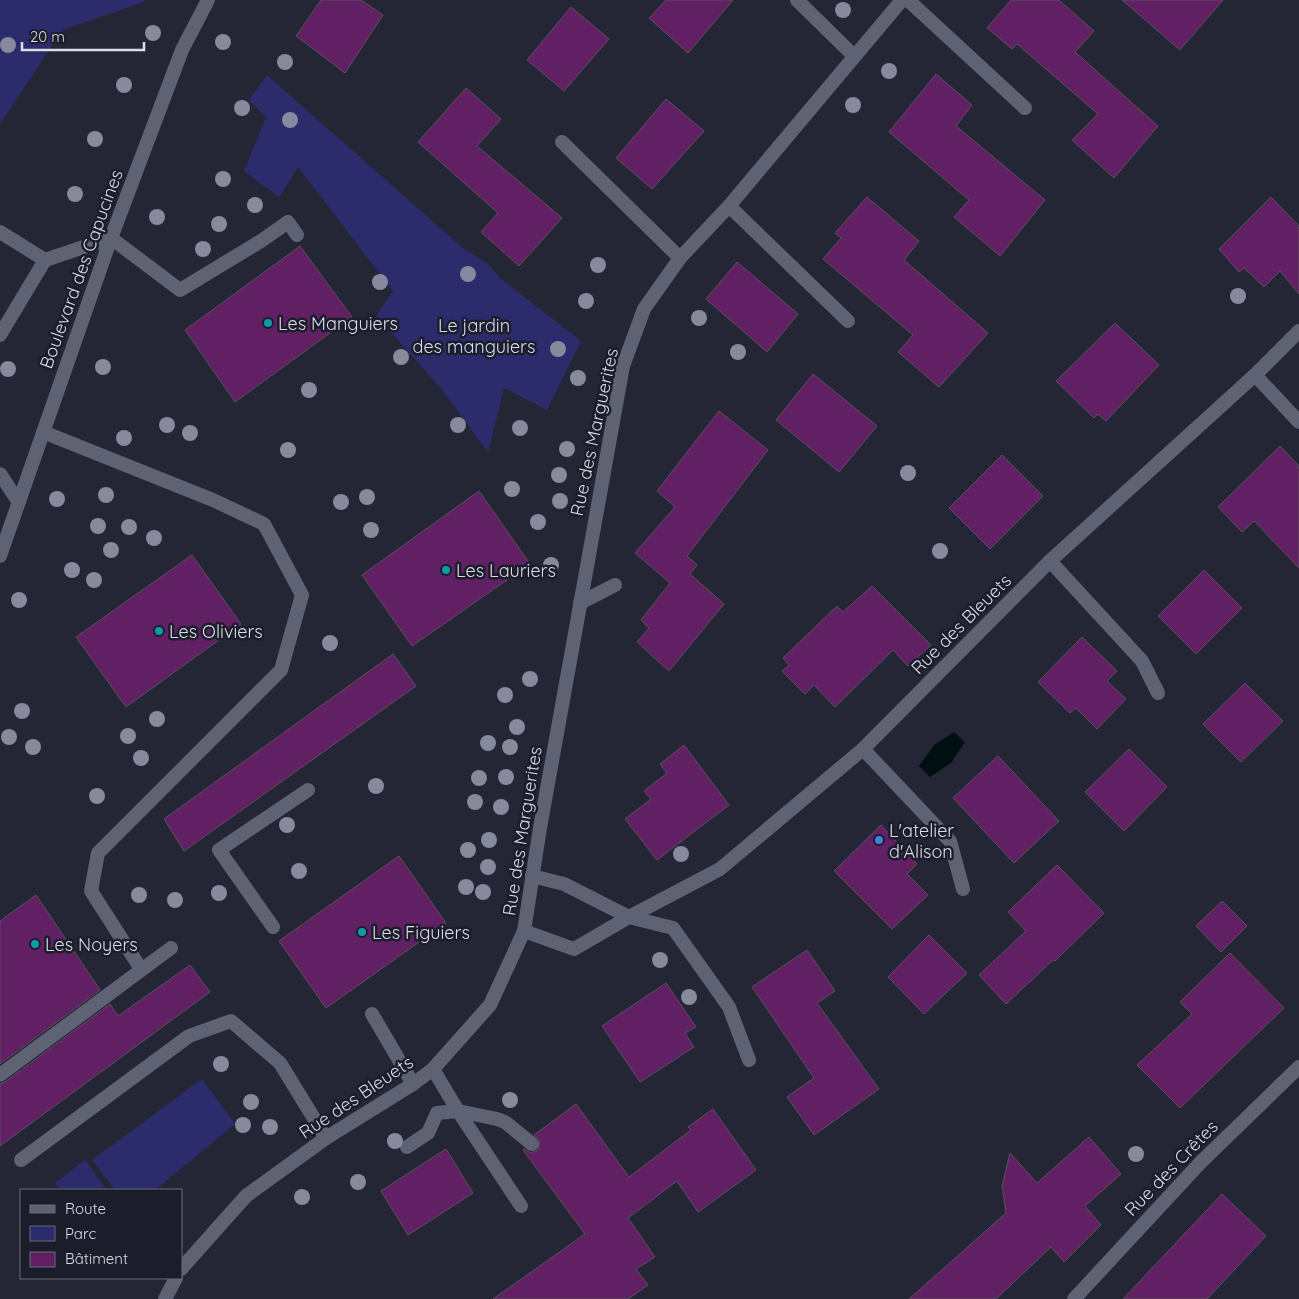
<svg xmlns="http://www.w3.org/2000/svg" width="1299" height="1299" viewBox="0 0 1299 1299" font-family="Quicksand,sans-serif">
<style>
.green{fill:#2c2b6c}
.water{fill:#010f13}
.building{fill:#602063;stroke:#5c4f5d}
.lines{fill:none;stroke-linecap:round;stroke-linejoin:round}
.service{stroke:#5f6273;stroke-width:14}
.minor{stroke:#5f6273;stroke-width:14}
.tree{fill:#87899c}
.culture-dot{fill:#0f9aa8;stroke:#1b1d2b;stroke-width:2}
.shop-dot{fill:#3f7fe0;stroke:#1b1d2b;stroke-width:2}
.labels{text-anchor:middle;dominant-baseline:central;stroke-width:5;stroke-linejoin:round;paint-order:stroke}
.street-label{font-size:18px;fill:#dcdde7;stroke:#1b1d2b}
.poi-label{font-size:18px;fill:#dcdde7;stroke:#1b1d2b;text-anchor:start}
.park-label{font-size:18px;fill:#d7daf1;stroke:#1b1d2b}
</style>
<rect width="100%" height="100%" fill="#252635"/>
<g class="green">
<polygon points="0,0 144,0 144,2 62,30 0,124"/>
<polygon points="267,75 464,249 488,264 500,278 581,341 547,410 504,388 488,452 439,386 376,316 393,291 298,167 279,197 244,171 266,117 249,100"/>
<polygon points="202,1079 235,1124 155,1190 115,1190 92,1160"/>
<polygon points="85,1160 107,1190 60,1190 55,1183"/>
</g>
<polygon class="water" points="954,732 965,742 951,763 930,777 919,766 934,745"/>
<g class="building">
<polygon points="321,0 361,0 383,15 345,73 296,36"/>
<polygon points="666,0 733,0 688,53 649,18"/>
<polygon points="1011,0 1059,0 1094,31 1075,52 1158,126 1114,178 1072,140 1098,114 1017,44 1012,49 987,28"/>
<polygon points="1122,0 1223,0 1180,50"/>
<polygon points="571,7 609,39 564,91 527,60"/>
<polygon points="936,74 972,105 956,126 1045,200 1000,256 954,217 969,200 889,132"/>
<polygon points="466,88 501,119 477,146 562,218 519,266 481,232 498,213 418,142"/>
<polygon points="666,99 704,131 652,189 616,158"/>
<polygon points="867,197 919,241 904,260 988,333 939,387 898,352 913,335 823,259 841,238 835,233"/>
<polygon points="1271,197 1299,226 1299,294 1280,271 1264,287 1244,268 1239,272 1219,249"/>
<polygon points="300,246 352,317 235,402 185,330"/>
<polygon points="737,262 798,314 767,352 706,299"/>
<polygon points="1115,323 1159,365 1106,421 1098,414 1094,418 1056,381"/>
<polygon points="813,374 877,426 839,472 776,420"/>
<polygon points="719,411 768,450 687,556 697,565 690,574 724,604 669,671 637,642 649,628 641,620 670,583 635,553 675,507 657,491"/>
<polygon points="1280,446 1299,466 1299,568 1254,521 1242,532 1218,507"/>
<polygon points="1002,455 1043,496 990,549 949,508"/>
<polygon points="479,491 530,564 412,646 362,575"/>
<polygon points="192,555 241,624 126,707 76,637"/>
<polygon points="1204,570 1242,608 1196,654 1158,616"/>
<polygon points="872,586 931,645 908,666 893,650 835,707 814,685 805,694 782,671 789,665 783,658 837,606 843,612"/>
<polygon points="1082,637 1117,671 1107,681 1126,699 1097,729 1076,708 1070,713 1038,682"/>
<polygon points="393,654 416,686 184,851 164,819"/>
<polygon points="1245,683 1283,721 1241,762 1203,724"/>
<polygon points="684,745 729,805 657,860 625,819 651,799 644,791 667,773 660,764"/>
<polygon points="1129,749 1167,787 1124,831 1085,792"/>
<polygon points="998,756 1059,821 1014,863 953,798"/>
<polygon points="881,825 917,864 907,874 928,895 892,929 834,871"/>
<polygon points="399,856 446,923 326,1008 279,941"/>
<polygon points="1057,865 1104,913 1055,961 1053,960 1006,1004 979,975 1026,931 1008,912"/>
<polygon points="36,895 100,990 0,1064 0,921"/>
<polygon points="1222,901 1247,926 1221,952 1196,926"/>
<polygon points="929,935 967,973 924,1014 888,977"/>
<polygon points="807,950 835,991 817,1003 879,1089 814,1135 787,1097 814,1078 752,987"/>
<polygon points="1230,953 1284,1008 1180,1108 1137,1065 1192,1014 1180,1002"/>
<polygon points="190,965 210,992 0,1146 0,1084 5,1082 110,1004 118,1016"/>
<polygon points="666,983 696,1027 685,1033 694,1047 640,1082 602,1026"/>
<polygon points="576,1104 629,1177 691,1130 688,1127 713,1109 756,1170 698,1212 677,1181 628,1218 655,1257 636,1269 648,1285 628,1299 493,1299 585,1234 523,1150 524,1149 531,1153 538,1150 540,1141 534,1135"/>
<polygon points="1089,1137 1121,1174 1085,1206 1101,1225 1064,1262 1051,1247 996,1299 909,1299 1006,1213 1002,1186 1010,1153 1037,1183"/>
<polygon points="446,1149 473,1193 408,1235 381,1191"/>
<polygon points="1222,1194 1266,1236 1207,1299 1123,1299"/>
</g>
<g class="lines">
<g class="service">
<polyline points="797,0 854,56"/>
<polyline points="908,0 1025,108"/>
<polyline points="562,142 680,258"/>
<polyline points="729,206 848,321"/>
<polyline points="0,232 45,260"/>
<polyline points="0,335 45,260 111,238 180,290 261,241 288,222 297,235"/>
<polyline points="1255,375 1299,422"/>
<polyline points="43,432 213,500 264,524 302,595 281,670 98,853 91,891 141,969"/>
<polyline points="0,474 18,501"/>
<polyline points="1050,561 1142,661 1158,693"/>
<polyline points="580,603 615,585"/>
<polyline points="863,749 950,841 963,889"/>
<polyline points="629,917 673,928 729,1007 749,1060"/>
<polyline points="273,927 219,850 308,790"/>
<polyline points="372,1014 413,1084"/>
<polyline points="433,1069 458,1111 521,1206"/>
<polyline points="0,1075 171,948"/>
<polyline points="407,1147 428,1133 437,1113 458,1111 497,1119 505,1122 532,1144"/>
<polyline points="21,1160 189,1036 231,1021 280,1063 326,1138"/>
</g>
<g class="minor">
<polyline points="0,556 111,238 182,50 208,0"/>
<polyline points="629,917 720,869 863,749 1050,561 1255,375 1299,331"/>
<polyline points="524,931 574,949 629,917 564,884 532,876"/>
<polyline points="181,1269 246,1196 326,1138 413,1084 433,1069 490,1005 524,931 540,828 623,366 644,309 680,258 729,206 902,0"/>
<polyline points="165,1299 176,1278"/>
<polyline points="1074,1299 1201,1162 1299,1067"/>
</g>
</g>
<g class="tree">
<circle cx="843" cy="10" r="8"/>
<circle cx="153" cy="33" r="8"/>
<circle cx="223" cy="42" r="8"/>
<circle cx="8" cy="45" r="8"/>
<circle cx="285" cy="62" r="8"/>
<circle cx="889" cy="71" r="8"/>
<circle cx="124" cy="85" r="8"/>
<circle cx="853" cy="105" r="8"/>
<circle cx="242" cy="108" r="8"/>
<circle cx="290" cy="120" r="8"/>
<circle cx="95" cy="139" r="8"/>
<circle cx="223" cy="179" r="8"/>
<circle cx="75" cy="194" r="8"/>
<circle cx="255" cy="205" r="8"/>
<circle cx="157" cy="217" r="8"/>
<circle cx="219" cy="224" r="8"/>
<circle cx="203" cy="249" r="8"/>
<circle cx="598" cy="265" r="8"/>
<circle cx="468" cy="274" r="8"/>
<circle cx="380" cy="282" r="8"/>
<circle cx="1238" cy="296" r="8"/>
<circle cx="586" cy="301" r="8"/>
<circle cx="699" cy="318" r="8"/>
<circle cx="558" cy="349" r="8"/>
<circle cx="738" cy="352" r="8"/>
<circle cx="401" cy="357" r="8"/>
<circle cx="103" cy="367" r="8"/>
<circle cx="8" cy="369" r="8"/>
<circle cx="578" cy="378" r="8"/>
<circle cx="309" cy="390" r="8"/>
<circle cx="167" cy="425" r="8"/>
<circle cx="458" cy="425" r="8"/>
<circle cx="520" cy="428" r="8"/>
<circle cx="190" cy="433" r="8"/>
<circle cx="124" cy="438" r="8"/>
<circle cx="567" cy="449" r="8"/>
<circle cx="288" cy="450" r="8"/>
<circle cx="908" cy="473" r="8"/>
<circle cx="559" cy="475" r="8"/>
<circle cx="512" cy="489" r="8"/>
<circle cx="106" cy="495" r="8"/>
<circle cx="367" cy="497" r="8"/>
<circle cx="57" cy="499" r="8"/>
<circle cx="560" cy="501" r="8"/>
<circle cx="341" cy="502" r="8"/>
<circle cx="538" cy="522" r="8"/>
<circle cx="98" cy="526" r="8"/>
<circle cx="129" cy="527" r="8"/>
<circle cx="371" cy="530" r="8"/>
<circle cx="154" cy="538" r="8"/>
<circle cx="111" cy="550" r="8"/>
<circle cx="940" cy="551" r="8"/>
<circle cx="551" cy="565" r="8"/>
<circle cx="72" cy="570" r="8"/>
<circle cx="94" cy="580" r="8"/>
<circle cx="19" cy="600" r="8"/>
<circle cx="330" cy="643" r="8"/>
<circle cx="530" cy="679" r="8"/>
<circle cx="505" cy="695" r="8"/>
<circle cx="22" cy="711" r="8"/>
<circle cx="157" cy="719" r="8"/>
<circle cx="517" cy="727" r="8"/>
<circle cx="128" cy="736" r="8"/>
<circle cx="9" cy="737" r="8"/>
<circle cx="488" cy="743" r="8"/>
<circle cx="33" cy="747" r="8"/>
<circle cx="510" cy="747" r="8"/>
<circle cx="141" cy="758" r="8"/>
<circle cx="506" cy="777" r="8"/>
<circle cx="479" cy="778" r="8"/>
<circle cx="376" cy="786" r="8"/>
<circle cx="97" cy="796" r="8"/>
<circle cx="475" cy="802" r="8"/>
<circle cx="501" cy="807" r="8"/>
<circle cx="287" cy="825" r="8"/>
<circle cx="489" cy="840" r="8"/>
<circle cx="468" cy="850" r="8"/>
<circle cx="681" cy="854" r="8"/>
<circle cx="488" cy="867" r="8"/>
<circle cx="299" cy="871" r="8"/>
<circle cx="466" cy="887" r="8"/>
<circle cx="483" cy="892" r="8"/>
<circle cx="219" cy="893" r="8"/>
<circle cx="139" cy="895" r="8"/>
<circle cx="175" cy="900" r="8"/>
<circle cx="660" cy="960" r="8"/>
<circle cx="689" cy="997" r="8"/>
<circle cx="221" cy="1064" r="8"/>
<circle cx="510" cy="1100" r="8"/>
<circle cx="251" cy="1102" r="8"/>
<circle cx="243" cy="1125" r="8"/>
<circle cx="270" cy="1127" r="8"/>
<circle cx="395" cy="1141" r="8"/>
<circle cx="1136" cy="1154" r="8"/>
<circle cx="358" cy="1182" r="8"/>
<circle cx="302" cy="1197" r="8"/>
</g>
<g class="culture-dot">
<circle cx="268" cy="323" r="5"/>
<circle cx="446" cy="570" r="5"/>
<circle cx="159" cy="631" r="5"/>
<circle cx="362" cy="932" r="5"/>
<circle cx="35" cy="944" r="5"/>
</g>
<circle class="shop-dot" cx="879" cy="840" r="5"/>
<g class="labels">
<g class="street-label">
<text transform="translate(81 269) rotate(-70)">Boulevard des Capucines</text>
<text transform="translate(594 432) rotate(-78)">Rue des Marguerites</text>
<text transform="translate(961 624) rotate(-45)">Rue des Bleuets</text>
<text transform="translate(522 831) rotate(-81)">Rue des Marguerites</text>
<text transform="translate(356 1097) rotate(-34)">Rue des Bleuets</text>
<text transform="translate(1171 1168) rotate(-46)">Rue des Crêtes</text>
</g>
<g class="poi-label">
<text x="278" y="323">Les Manguiers</text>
<text x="456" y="570">Les Lauriers</text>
<text x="169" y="631">Les Oliviers</text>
<text x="889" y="830">L'atelier<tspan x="889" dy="21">d'Alison</tspan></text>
<text x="372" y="932">Les Figuiers</text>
<text x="45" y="944">Les Noyers</text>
</g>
<g class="park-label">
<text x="474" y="325">Le jardin<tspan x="474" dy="21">des manguiers</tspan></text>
</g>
</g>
<rect x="20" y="1189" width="162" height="90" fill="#1b1d2b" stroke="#686a76"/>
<rect x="30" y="1205" width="25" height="8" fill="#5f6273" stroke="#686a76"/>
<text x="65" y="1214" font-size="15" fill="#dcdde7">Route</text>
<rect x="30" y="1226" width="25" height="15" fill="#2c2b6c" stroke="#686a76"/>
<text x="65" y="1239" font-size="15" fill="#dcdde7">Parc</text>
<rect x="30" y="1252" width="25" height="15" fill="#602063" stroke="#686a76"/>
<text x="65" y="1264" font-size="15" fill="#dcdde7">Bâtiment</text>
<path d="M22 42v8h122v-8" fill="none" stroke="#dcdde7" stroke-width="2.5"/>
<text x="30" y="42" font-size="15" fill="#dcdde7" stroke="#1b1d2b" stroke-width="4" paint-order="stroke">20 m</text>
</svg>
